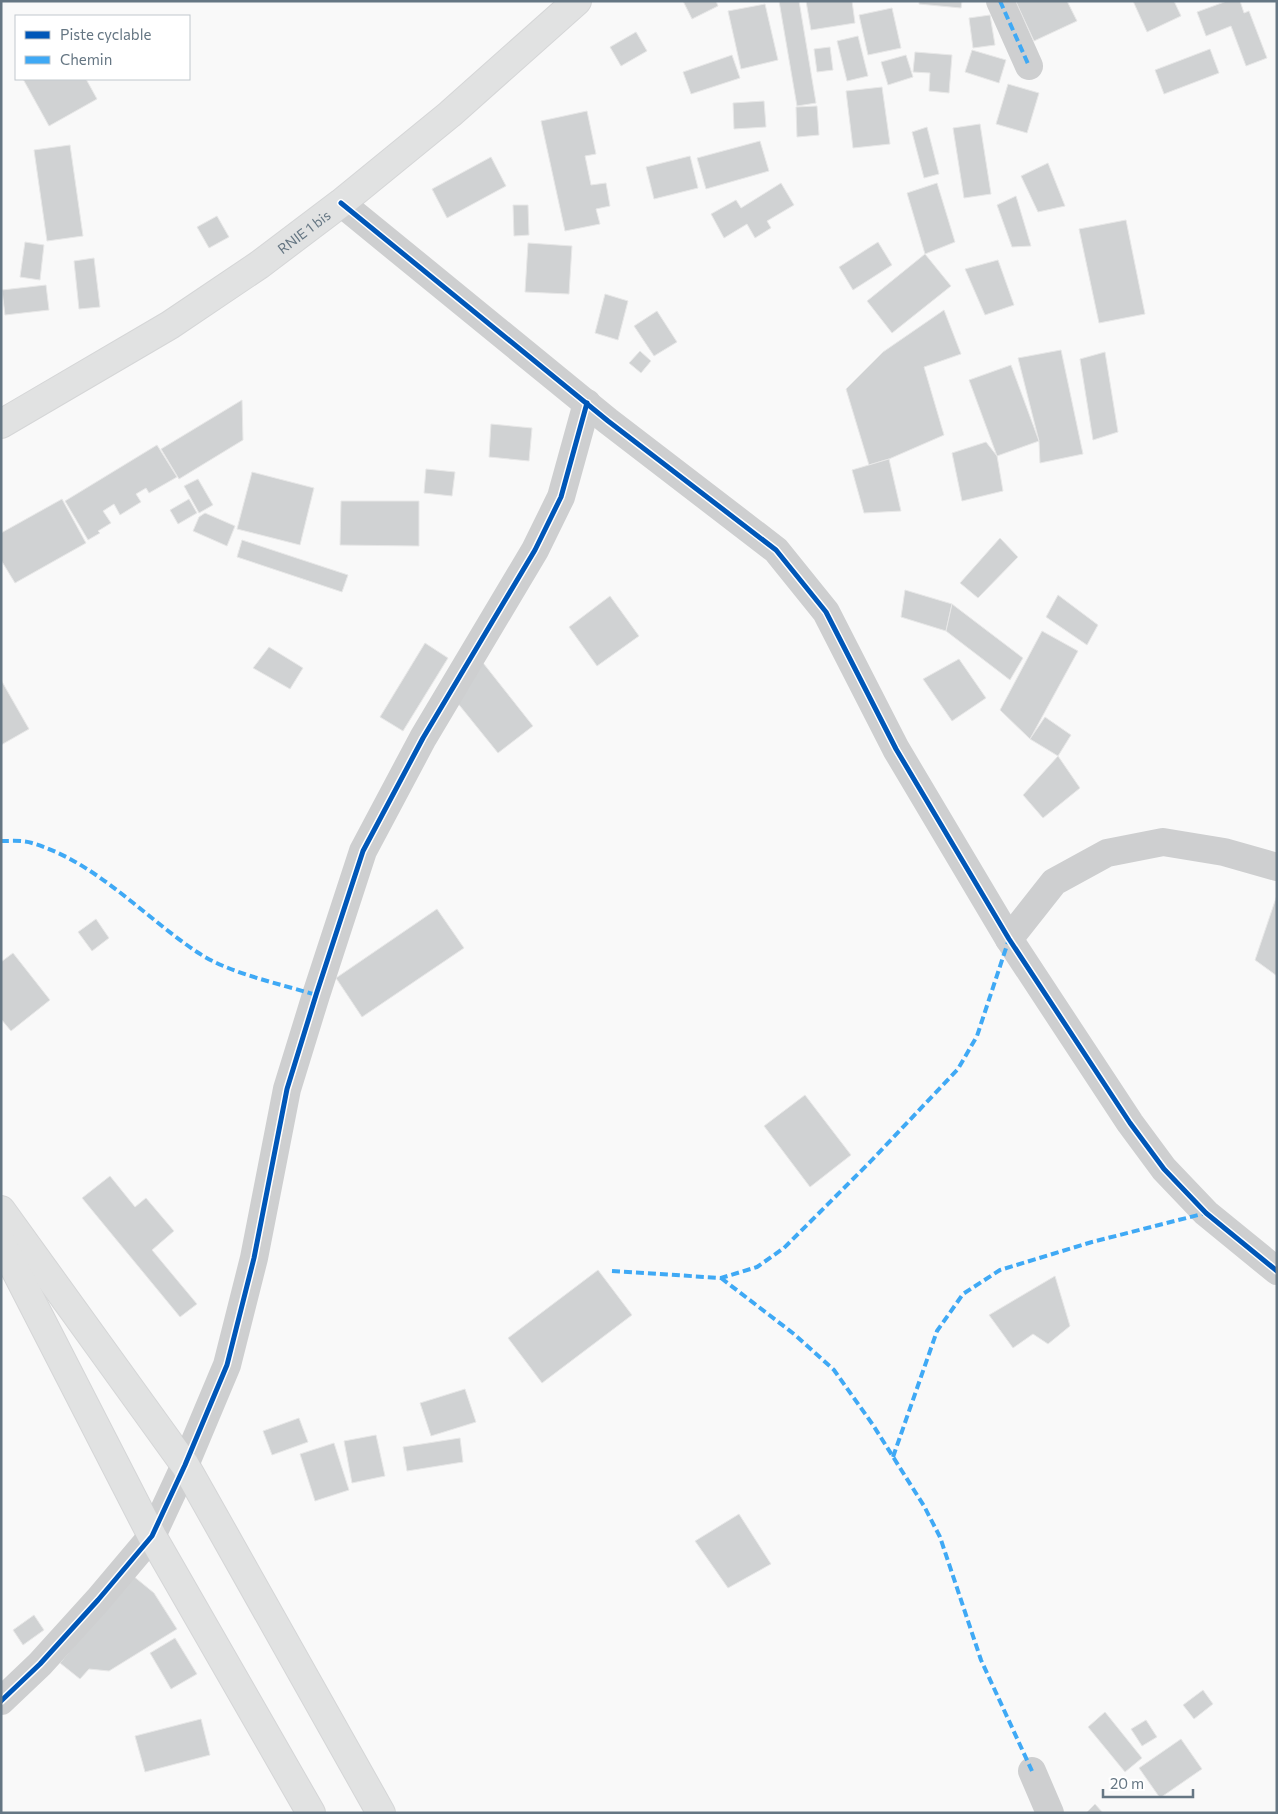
<svg xmlns="http://www.w3.org/2000/svg" width="1278" height="1814" viewBox="0 0 1278 1814" font-family="Commissioner,sans-serif">
<style>
.building{fill:#d0d2d3;stroke:#e8e8e8}
.lines{fill:none;stroke-linecap:round;stroke-linejoin:round}
.major-casing{stroke:#d5d6d7;stroke-width:30}
.minor{stroke:#cecfd0;stroke-width:28}
.major{stroke:#e1e2e2;stroke-width:28}
.quiet{stroke:#3fa9f5;stroke-width:4;stroke-dasharray:8 4;stroke-linecap:butt}
.cycleway-casing{stroke:#fff;stroke-width:8}
.cycleway{stroke:#0057b8;stroke-width:5}
.labels{text-anchor:middle;dominant-baseline:central;stroke-width:5;stroke-linejoin:round;paint-order:stroke}
.street-label{font-size:14px;fill:#657683;stroke:#fff}
</style>
<rect width="100%" height="100%" fill="#f9f9f9"/>
<g class="building">
<polygon points="683,1 716,1 718,6 692,19"/>
<polygon points="779,1 799,1 816,103 797,106"/>
<polygon points="806,1 852,1 855,23 811,30"/>
<polygon points="919,1 962,1 961,8 919,4"/>
<polygon points="1018,1 1067,1 1077,21 1034,41 1016,2"/>
<polygon points="1133,1 1174,1 1181,16 1147,32"/>
<polygon points="1227,1 1240,1 1244,13 1249,11 1267,58 1246,66 1231,26 1206,36 1197,12"/>
<polygon points="765,4 778,60 741,69 728,11"/>
<polygon points="892,8 901,48 868,55 859,15"/>
<polygon points="990,15 995,45 973,48 969,18"/>
<polygon points="636,32 647,51 621,66 610,47"/>
<polygon points="858,36 868,76 847,81 837,41"/>
<polygon points="830,47 833,70 817,72 814,49"/>
<polygon points="1210,49 1219,73 1164,94 1155,70"/>
<polygon points="972,50 1006,60 999,83 965,72"/>
<polygon points="915,52 952,55 949,93 929,91 930,73 913,72"/>
<polygon points="732,55 740,78 691,94 683,72"/>
<polygon points="906,55 913,77 888,85 881,62"/>
<polygon points="23,79 86,79 97,99 49,126"/>
<polygon points="1008,84 1039,93 1027,133 996,124"/>
<polygon points="882,87 890,144 853,148 846,91"/>
<polygon points="764,101 766,127 734,129 733,103"/>
<polygon points="817,106 819,135 797,137 796,107"/>
<polygon points="587,111 596,154 585,156 591,185 606,183 610,206 596,209 600,224 565,231 541,121"/>
<polygon points="980,124 991,194 964,198 953,128"/>
<polygon points="927,127 939,174 924,178 912,132"/>
<polygon points="760,141 769,171 706,189 697,158"/>
<polygon points="70,145 83,236 47,241 34,150"/>
<polygon points="690,156 698,188 654,199 646,167"/>
<polygon points="491,157 506,186 447,218 432,189"/>
<polygon points="1048,163 1065,206 1038,212 1021,176"/>
<polygon points="781,183 794,205 767,221 771,228 755,238 747,224 724,238 711,214 736,200 741,208"/>
<polygon points="937,183 955,242 925,254 907,193"/>
<polygon points="1016,196 1031,246 1012,247 997,205"/>
<polygon points="513,205 528,205 529,235 514,236"/>
<polygon points="217,216 229,237 209,248 197,227"/>
<polygon points="1126,220 1145,314 1099,323 1079,229"/>
<polygon points="25,242 44,245 40,280 20,277"/>
<polygon points="878,242 892,265 853,290 839,267"/>
<polygon points="528,243 572,246 569,294 525,292"/>
<polygon points="925,254 951,286 892,333 867,301"/>
<polygon points="94,258 100,307 79,309 74,261"/>
<polygon points="998,260 1014,305 985,315 965,269"/>
<polygon points="46,285 49,310 5,315 2,290"/>
<polygon points="605,294 628,301 618,340 595,333"/>
<polygon points="944,310 961,354 924,367 944,435 889,459 869,465 846,389 883,352"/>
<polygon points="657,311 677,342 654,356 634,326"/>
<polygon points="1061,350 1083,454 1040,463 1039,441 1018,358"/>
<polygon points="640,351 651,361 641,373 629,363"/>
<polygon points="1105,352 1118,432 1093,440 1080,359"/>
<polygon points="1011,365 1039,441 997,456 969,380"/>
<polygon points="242,400 243,440 179,479 161,449"/>
<polygon points="491,424 532,428 529,461 489,457"/>
<polygon points="986,442 997,456 1003,491 962,501 952,453"/>
<polygon points="157,445 177,477 149,493 146,488 136,494 141,502 120,515 114,504 103,511 111,523 98,531 100,533 88,540 65,501"/>
<polygon points="889,459 901,511 864,513 852,470"/>
<polygon points="426,469 455,472 452,496 424,493"/>
<polygon points="252,472 314,488 300,545 237,529"/>
<polygon points="198,479 213,505 199,513 184,486"/>
<polygon points="62,499 86,543 15,583 1,560 1,533"/>
<polygon points="189,499 197,513 178,524 170,510"/>
<polygon points="341,501 419,501 419,546 340,545"/>
<polygon points="205,513 235,526 227,546 193,531 199,517"/>
<polygon points="1000,538 1018,557 978,598 960,583"/>
<polygon points="242,540 348,575 342,592 237,557"/>
<polygon points="905,590 952,604 946,631 901,617"/>
<polygon points="1058,595 1098,625 1087,645 1046,617"/>
<polygon points="610,596 639,636 597,666 569,627"/>
<polygon points="952,604 1023,658 1010,680 946,631"/>
<polygon points="1042,631 1078,651 1030,739 1000,710"/>
<polygon points="425,643 448,658 403,731 380,717"/>
<polygon points="269,647 303,668 290,689 253,668"/>
<polygon points="480,659 533,726 498,753 456,701"/>
<polygon points="959,659 986,698 952,721 923,679"/>
<polygon points="1,680 29,729 1,745"/>
<polygon points="1045,717 1071,735 1058,756 1030,739"/>
<polygon points="1058,756 1080,788 1043,818 1023,795"/>
<polygon points="1277,895 1277,976 1255,960"/>
<polygon points="437,909 464,948 362,1017 336,978"/>
<polygon points="96,919 109,938 92,951 78,932"/>
<polygon points="13,953 50,1000 11,1031 1,1019 1,962"/>
<polygon points="805,1095 851,1155 810,1187 764,1126"/>
<polygon points="110,1176 135,1207 146,1198 174,1231 152,1250 197,1304 180,1317 82,1198"/>
<polygon points="598,1270 632,1315 542,1383 508,1338"/>
<polygon points="1055,1276 1070,1326 1048,1344 1033,1334 1013,1348 989,1315"/>
<polygon points="465,1389 476,1422 431,1436 420,1403"/>
<polygon points="299,1418 308,1442 272,1455 263,1431"/>
<polygon points="376,1435 385,1476 352,1483 344,1441"/>
<polygon points="460,1438 463,1462 407,1471 403,1447"/>
<polygon points="334,1443 349,1490 315,1501 300,1454"/>
<polygon points="739,1514 771,1564 728,1588 695,1541"/>
<polygon points="132,1575 154,1593 177,1629 109,1671 89,1669 80,1679 60,1663"/>
<polygon points="34,1615 44,1630 23,1645 13,1630"/>
<polygon points="175,1638 197,1674 171,1689 150,1653"/>
<polygon points="1203,1690 1213,1704 1194,1719 1183,1705"/>
<polygon points="1105,1712 1142,1758 1125,1772 1088,1727"/>
<polygon points="201,1719 210,1755 145,1772 135,1736"/>
<polygon points="1146,1720 1157,1737 1142,1746 1131,1729"/>
<polygon points="1181,1739 1202,1769 1160,1798 1139,1768"/>
<polygon points="1095,1804 1103,1813 1086,1813"/>
</g>
<g class="lines">
<g class="major-casing">
<g id="major">
<path id="s1" d="M1 424 170 325 259 265 341 203 450 114 577 1"/>
<polyline points="1,1210 185,1465 381,1813"/>
<polyline points="1,1242 152,1536 311,1813"/>
</g>
</g>
<g class="minor">
<polyline points="1000,1 1029,66"/>
<polyline points="341,203 608,421 776,550 826,612 896,749 1009,939 1130,1123 1164,1169 1206,1213 1277,1271"/>
<polyline points="1009,939 1054,882 1107,853 1163,842 1224,852 1277,867"/>
<polyline points="1,1701 40,1664 98,1600 152,1536 185,1465 227,1365 254,1258 287,1089 316,995 363,851 423,738 535,550 561,497 587,403"/>
<polyline points="1032,1771 1050,1813"/>
</g>
<use href="#major" class="major"/>
<g class="quiet">
<polyline points="1000,1 1029,66"/>
<path d="M1 841C11 841 23 840 32 843 96 862 143 916 197 952 230 974 278 983 316 995"/>
<polyline points="612,1271 721,1278 757,1267 784,1248 870,1162 958,1069 977,1036 1009,939"/>
<polyline points="721,1278 794,1334 834,1370 873,1425 924,1506 940,1537 981,1660 1032,1771"/>
<polyline points="893,1457 937,1331 963,1294 1000,1270 1092,1242 1206,1213"/>
</g>
<g class="cycleway-casing">
<g id="cycleway">
<polyline points="341,203 608,421 776,550 826,612 896,749 1009,939 1130,1123 1164,1169 1206,1213 1277,1271"/>
<polyline points="1,1701 40,1664 98,1600 152,1536 185,1465 227,1365 254,1258 287,1089 316,995 363,851 423,738 535,550 561,497 587,403"/>
</g>
</g>
<use href="#cycleway" class="cycleway"/>
</g>
<g class="labels">
<g class="street-label">
<text stroke="none"><textPath href="#s1" startOffset="359">RNIE 1 bis</textPath></text>
</g>
</g>
<rect width="1278" height="1814" fill="none" stroke="#657683" stroke-width="5"/>
<rect x="15" y="15" width="175" height="65" fill="#ffffff" stroke="#c1c8cd"/>
<rect x="25" y="31" width="25" height="8" fill="#0057b8" stroke="#c1c8cd"/>
<text x="60" y="40" font-size="15" fill="#657683">Piste cyclable</text>
<rect x="25" y="56" width="25" height="8" fill="#3fa9f5" stroke="#c1c8cd"/>
<text x="60" y="65" font-size="15" fill="#657683">Chemin</text>
<path d="M1103 1789v8h90v-8" fill="none" stroke="#657683" stroke-width="2.5"/>
<text x="1110" y="1789" font-size="15" fill="#657683" stroke="#ffffff" stroke-width="4" paint-order="stroke">20 m</text>
</svg>
